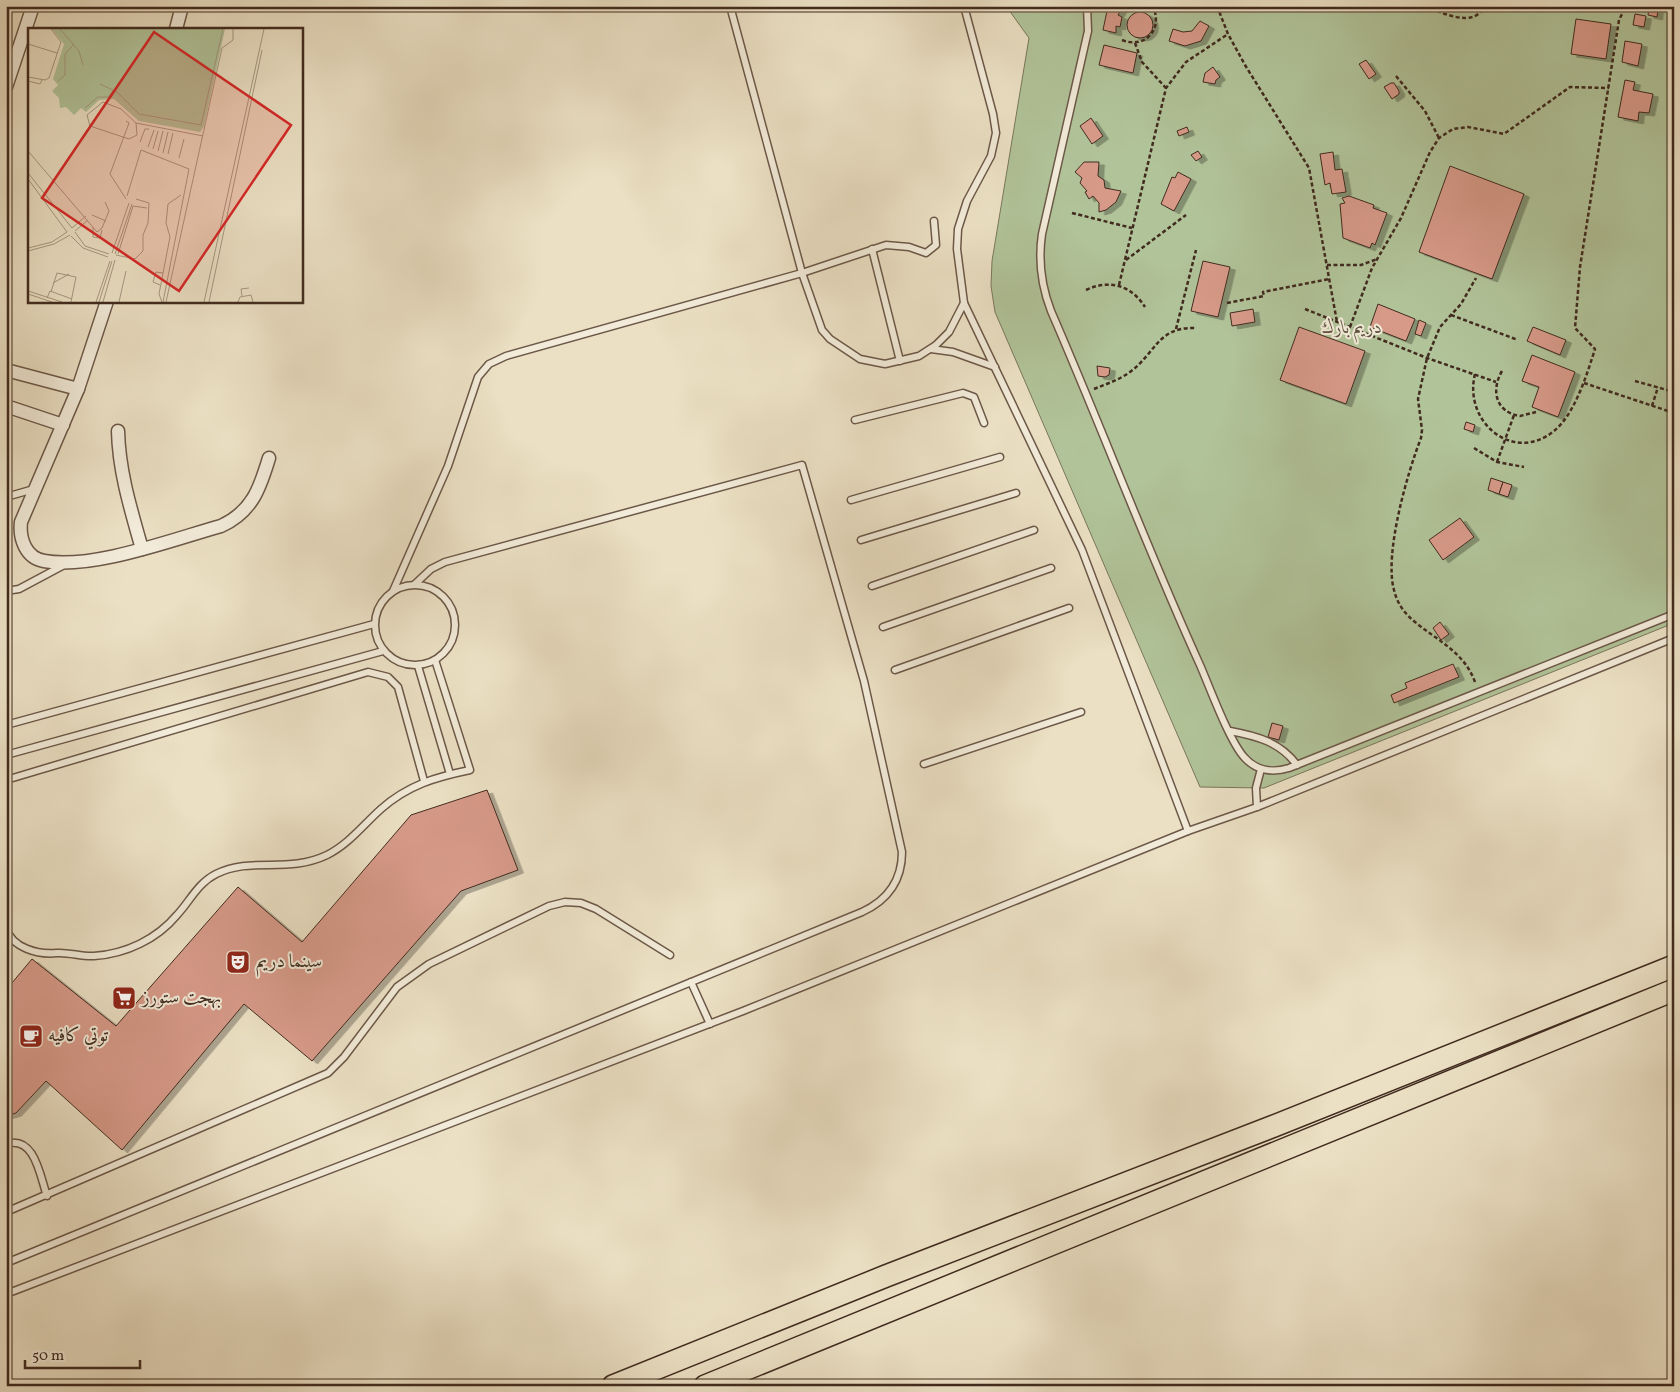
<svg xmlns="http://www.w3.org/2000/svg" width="1680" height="1392" viewBox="0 0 1680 1392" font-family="Vollkorn,Amiri,serif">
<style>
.green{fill:#b1c399;stroke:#79775c}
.building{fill:#d79a89;stroke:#412b1f;filter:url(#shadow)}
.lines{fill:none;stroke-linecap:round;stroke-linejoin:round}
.lane-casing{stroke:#6c5848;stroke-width:9}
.street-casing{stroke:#6c5848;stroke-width:15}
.primary-casing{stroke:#412b1f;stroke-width:24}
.path{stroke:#412b1f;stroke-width:2.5;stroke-dasharray:4 2.5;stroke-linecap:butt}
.lane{stroke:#f2ebd9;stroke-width:6}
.street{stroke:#f2ebd9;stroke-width:12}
.primary{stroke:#ebe0c4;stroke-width:21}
.labels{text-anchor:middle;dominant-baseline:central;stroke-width:4;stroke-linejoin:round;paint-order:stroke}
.park-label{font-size:19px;font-style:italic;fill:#5d513e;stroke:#f2ebd9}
.poi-label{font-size:19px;fill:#412b1f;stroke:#f2ebd9;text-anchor:start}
.inset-road{fill:none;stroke:#a79882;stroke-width:1}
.view{fill:#d62828;fill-opacity:0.15;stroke:#d62828;stroke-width:2.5}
.inset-edge{fill:none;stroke:#412b1f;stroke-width:2.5}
</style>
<defs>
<filter id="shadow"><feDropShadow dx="5.5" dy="3" stdDeviation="0" flood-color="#0004"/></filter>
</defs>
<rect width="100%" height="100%" fill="#ebe0c4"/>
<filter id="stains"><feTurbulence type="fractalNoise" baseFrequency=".004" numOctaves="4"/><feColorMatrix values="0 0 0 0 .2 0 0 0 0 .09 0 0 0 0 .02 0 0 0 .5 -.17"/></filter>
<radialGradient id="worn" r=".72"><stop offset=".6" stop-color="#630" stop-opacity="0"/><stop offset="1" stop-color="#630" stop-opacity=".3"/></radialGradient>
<polygon class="green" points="1006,6 1674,6 1674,623 1264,788 1200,787 995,312 991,286 992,261 1029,38"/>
<g class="building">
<polygon points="1108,6 1122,8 1118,15 1122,17 1120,27 1116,26 1116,33 1103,30"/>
<polygon points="1649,8 1658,10 1657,17 1648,15"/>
<circle cx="1140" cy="25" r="13"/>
<polygon points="1635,14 1646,16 1644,27 1633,25"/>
<polygon points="1576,19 1611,24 1606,59 1571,54"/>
<polygon points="1200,21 1209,26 1201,41 1185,46 1169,41 1173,29 1183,32 1192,31"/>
<polygon points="1625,41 1642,44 1638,66 1622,62"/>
<polygon points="1104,45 1137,53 1133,73 1099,65"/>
<polygon points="1366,60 1376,74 1369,79 1359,64"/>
<polygon points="1213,67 1220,77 1216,80 1215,84 1203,82 1205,73"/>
<polygon points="1625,80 1635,82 1633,90 1653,94 1649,113 1639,112 1638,121 1618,117"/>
<polygon points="1391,83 1394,83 1399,91 1399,94 1392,99 1384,87"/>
<polygon points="1091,118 1103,136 1092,144 1080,126"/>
<polygon points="1187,127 1189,132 1179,136 1177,131"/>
<polygon points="1198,151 1202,157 1196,161 1191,155"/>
<polygon points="1333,152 1335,170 1342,169 1346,192 1332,194 1330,183 1325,185 1320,154"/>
<polygon points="1084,162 1099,162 1098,176 1104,180 1105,188 1121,191 1116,202 1106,210 1099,212 1099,203 1093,196 1089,199 1085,192 1087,191 1080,183 1082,178 1075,172"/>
<polygon points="1450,166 1524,194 1492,279 1419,252"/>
<polygon points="1178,172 1191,179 1174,211 1161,204 1172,177 1175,178"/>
<polygon points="1349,196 1374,205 1373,208 1387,213 1375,245 1372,243 1370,248 1343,238 1340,204 1345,203 1342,198"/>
<polygon points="1203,261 1230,267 1218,317 1191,311"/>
<polygon points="1378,304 1415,319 1406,341 1370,327"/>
<polygon points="1253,309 1255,322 1232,326 1230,313"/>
<polygon points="1419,320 1426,323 1421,336 1415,334"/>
<polygon points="1299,327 1365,351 1346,404 1280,380"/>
<polygon points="1533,327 1566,340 1560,355 1527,341"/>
<polygon points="1532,355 1575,372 1558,417 1532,407 1539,387 1522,381"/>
<polygon points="1097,366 1110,368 1109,375 1105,377 1098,376"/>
<polygon points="1466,422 1475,425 1473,432 1464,429"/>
<polygon points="1491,478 1503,482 1499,494 1488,490"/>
<polygon points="1503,482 1512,485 1508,497 1499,494"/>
<polygon points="1460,518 1474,537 1443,560 1429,540"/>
<polygon points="1440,622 1449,634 1441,640 1433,628"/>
<polygon points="1453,664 1459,677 1394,703 1391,695 1407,688 1405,683"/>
<polygon points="1272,723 1283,726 1279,740 1268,737"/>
<polygon points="487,790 518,870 461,891 312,1061 244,1004 122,1150 46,1081 16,1113 6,1116 6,990 32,959 116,1026 238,887 302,942 411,815"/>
</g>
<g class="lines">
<g class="lane-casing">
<g id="lane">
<polyline points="730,6 802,273 822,330 830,339 860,359 885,364 919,356 936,345 949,332 964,303"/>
<polyline points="964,6 993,114 996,133 991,156 967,201 958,229 957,249 964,303 1082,550 1188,831"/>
<path d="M1087 6 1088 31 1042 234C1038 261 1041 285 1051 311 1102 428 1147 549 1200 665 1210 688 1229 740 1244 757 1256 771 1273 773 1289 768L1674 614"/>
<polyline points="872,249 900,361"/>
<polyline points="931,349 953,352 995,367"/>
<polyline points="855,420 963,393 974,397 984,423"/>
<polyline points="6,497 34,489"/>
<polyline points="851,500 1000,457"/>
<polyline points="861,540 1016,493"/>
<circle cx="415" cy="625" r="40"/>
<polyline points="872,586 1034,530"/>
<polyline points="6,591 19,589 64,565"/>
<polyline points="393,591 448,466 478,377 489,364 506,356 802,273 886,245 909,247 926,253 936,245 934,221"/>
<polyline points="883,627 1051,568"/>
<polyline points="418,666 450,774"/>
<polyline points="895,670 1069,608"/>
<polyline points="6,725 374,624"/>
<path d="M1230 731C1257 736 1280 742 1297 765"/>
<polyline points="6,755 383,651"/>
<polyline points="924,764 1081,712"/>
<polyline points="6,780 368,672 388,677 398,687 424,781"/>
<polyline points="1257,807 1256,788 1261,769"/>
<path d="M6 928C12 948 38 955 57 953 69 952 82 957 94 956 126 954 157 939 177 915 190 901 198 883 216 874 252 856 287 874 327 855 349 844 363 825 381 809 408 785 436 777 470 770L435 660"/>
<polyline points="691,982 710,1024"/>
<path d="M6 1144C35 1135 40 1176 47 1196"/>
<polyline points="6,1212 328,1073 344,1057 397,987 429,964 549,906 565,902 581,903 596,909 670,955"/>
<path d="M6 1263 862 912C888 900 902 880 902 852L864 681 802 465 445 562 431 569 415 584"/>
<polyline points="6,1294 743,1011 1188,831 1257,807 1674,638"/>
</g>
</g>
<g class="street-casing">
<g id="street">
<polyline points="176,29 182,6"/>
<polyline points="6,87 33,6"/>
<path d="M107 301 78 389 21 522C19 539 26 558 44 561 92 570 174 539 221 526 252 512 260 488 269 458"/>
<polyline points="6,370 78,389"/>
<polyline points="6,406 63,425"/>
<path d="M118 431C119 472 131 510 142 549"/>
</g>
</g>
<g class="primary-casing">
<g id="primary">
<polyline points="613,1386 886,1276 1274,1126 1674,966"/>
<polyline points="705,1386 1674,990"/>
</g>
</g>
<g class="path">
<polyline points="1217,6 1228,34 1245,65 1309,168 1337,322"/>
<path d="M1425 6C1442 13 1475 29 1484 6"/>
<path d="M1122 40C1144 49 1162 31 1154 9"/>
<polyline points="1135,43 1142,62 1166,88"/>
<polyline points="1396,76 1425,111 1439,138"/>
<polyline points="1072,213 1132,228"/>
<polyline points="1126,260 1186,215"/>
<polyline points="1327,265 1361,265 1377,259"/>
<polyline points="1119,285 1166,88 1186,62 1228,34"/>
<path d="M1086 290C1109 279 1131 285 1145 307"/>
<polyline points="1227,303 1264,296 1263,292 1329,279"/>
<polyline points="1305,309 1427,358 1496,382"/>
<polyline points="1451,315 1518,340"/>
<polyline points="1350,327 1372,268 1401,218 1430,152 1439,138 1453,129 1468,127 1504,134 1570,87 1609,88"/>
<polyline points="1176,329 1196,250"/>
<path d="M1502 371C1491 390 1495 412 1520 416L1536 412"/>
<path d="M1475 374C1463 422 1513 464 1554 431 1575 414 1587 374 1595 349L1575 328 1580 267 1619 20 1626 6"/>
<polyline points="1635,381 1674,392"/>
<polyline points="1584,383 1674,413"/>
<path d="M1094 389C1106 384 1119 380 1130 372 1156 353 1157 327 1195 328"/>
<polyline points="1652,406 1658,387"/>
<polyline points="1474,448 1497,462 1524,467"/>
<polyline points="1497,462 1514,415"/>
<path d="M1475 682C1464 652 1438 641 1415 622 1404 613 1397 603 1394 590 1384 554 1407 474 1421 438L1422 430 1418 399 1427 358 1440 327 1461 304 1476 278"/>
</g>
<use href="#lane" class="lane"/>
<use href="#street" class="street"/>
<use href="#primary" class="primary"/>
</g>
<defs>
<g id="theatre-square" transform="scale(1.25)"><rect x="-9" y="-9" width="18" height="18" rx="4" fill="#8f2418" stroke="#f2ebd9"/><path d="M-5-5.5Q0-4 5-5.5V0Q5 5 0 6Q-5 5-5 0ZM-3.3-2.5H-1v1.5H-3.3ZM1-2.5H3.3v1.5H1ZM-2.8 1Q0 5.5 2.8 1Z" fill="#fff"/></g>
<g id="supermarket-square" transform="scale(1.25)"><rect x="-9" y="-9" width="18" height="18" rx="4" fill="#8f2418" stroke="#f2ebd9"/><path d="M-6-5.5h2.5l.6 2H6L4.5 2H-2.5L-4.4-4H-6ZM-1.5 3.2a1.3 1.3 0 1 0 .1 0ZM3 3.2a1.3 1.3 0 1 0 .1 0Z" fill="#fff"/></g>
<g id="cafe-square" transform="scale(1.25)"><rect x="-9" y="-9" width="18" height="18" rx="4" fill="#8f2418" stroke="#f2ebd9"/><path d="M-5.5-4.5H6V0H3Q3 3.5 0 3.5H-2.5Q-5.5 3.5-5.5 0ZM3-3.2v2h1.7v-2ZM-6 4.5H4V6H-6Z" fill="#fff"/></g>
</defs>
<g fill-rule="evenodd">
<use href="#theatre-square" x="238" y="962"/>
<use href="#supermarket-square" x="124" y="998"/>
<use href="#cafe-square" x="31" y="1036"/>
</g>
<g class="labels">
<g class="park-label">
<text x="1352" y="328">دريم بارك</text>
</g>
<g class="poi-label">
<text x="256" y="962">سينما دريم</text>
<text x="142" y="998">بهجت ستورز</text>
<text x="48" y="1036">توتي كافيه</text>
</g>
</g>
<g transform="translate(28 28)">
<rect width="275" height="275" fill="#ebe0c4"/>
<path d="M24 1H197L176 98 172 104 111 93 86 71 71 72 58 84 53 80 46 87 38 79 32 80 31 70 24 63 30 57 25 51 36 16Z" fill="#b1c399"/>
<path class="inset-road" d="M32 1 51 23 55 37M0 16 29 25M0 49 17 52 21 50 33 14 23 1M0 53 12 56 14 52M30 53 37 47V26L46 16M72 56 89 64 111 86 173 97 195 1M57 80 70 69H80L85 63M98 93 101 95 82 146 98 171M108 95 109 107 101 111 62 98 59 87 75 74 93 81 108 95 175 108M112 114 117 101H121M120 119 126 102M125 121 130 103M0 123 69 204 74 200 81 183 77 174M130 123 135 103M135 125 140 104M140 126 145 105M151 130 156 111M0 145 44 200M0 151 39 204M99 168 113 122 161 141 135 274M64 187 78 193M65 199V209L72 210 74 202M44 200 58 188M47 203 60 192M47 204 57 218 81 226M43 208 55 220 80 229M0 220 24 214 39 204M0 223 26 216 42 207M84 225 101 175M87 226 104 176M90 226 105 178 119 180M88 227 107 231 115 223V207L120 195 121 175 108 171M25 255 41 246M132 257 125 254 128 244 135 245M0 263 34 274M23 264 29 245 48 249 43 274M0 266 24 274M214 268 213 261 221 260M19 270 22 263 44 271M68 274 82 233M71 274 84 233M75 274 87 232M91 274 98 243M134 274 131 266 142 209 138 195 140 176 153 167M138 274 194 20 205 12V1M176 274 236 1M181 274 234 22M210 274 212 269 223 267 225 274"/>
<path class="view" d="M126 4 263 97 151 263 14 170Z"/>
<rect width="275" height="275" class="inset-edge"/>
</g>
<rect width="1680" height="1392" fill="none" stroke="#ebe0c4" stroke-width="25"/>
<rect x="8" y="8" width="1665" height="1377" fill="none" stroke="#412b1f" stroke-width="2.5"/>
<rect x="12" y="12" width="1655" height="1367" fill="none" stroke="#412b1f"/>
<path d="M25 1360v8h115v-8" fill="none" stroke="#412b1f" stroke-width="2.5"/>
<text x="32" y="1360" font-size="15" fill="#412b1f" stroke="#f2ebd9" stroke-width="4" paint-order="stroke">50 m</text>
<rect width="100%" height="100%" filter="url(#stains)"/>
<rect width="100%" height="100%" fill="url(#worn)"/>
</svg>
